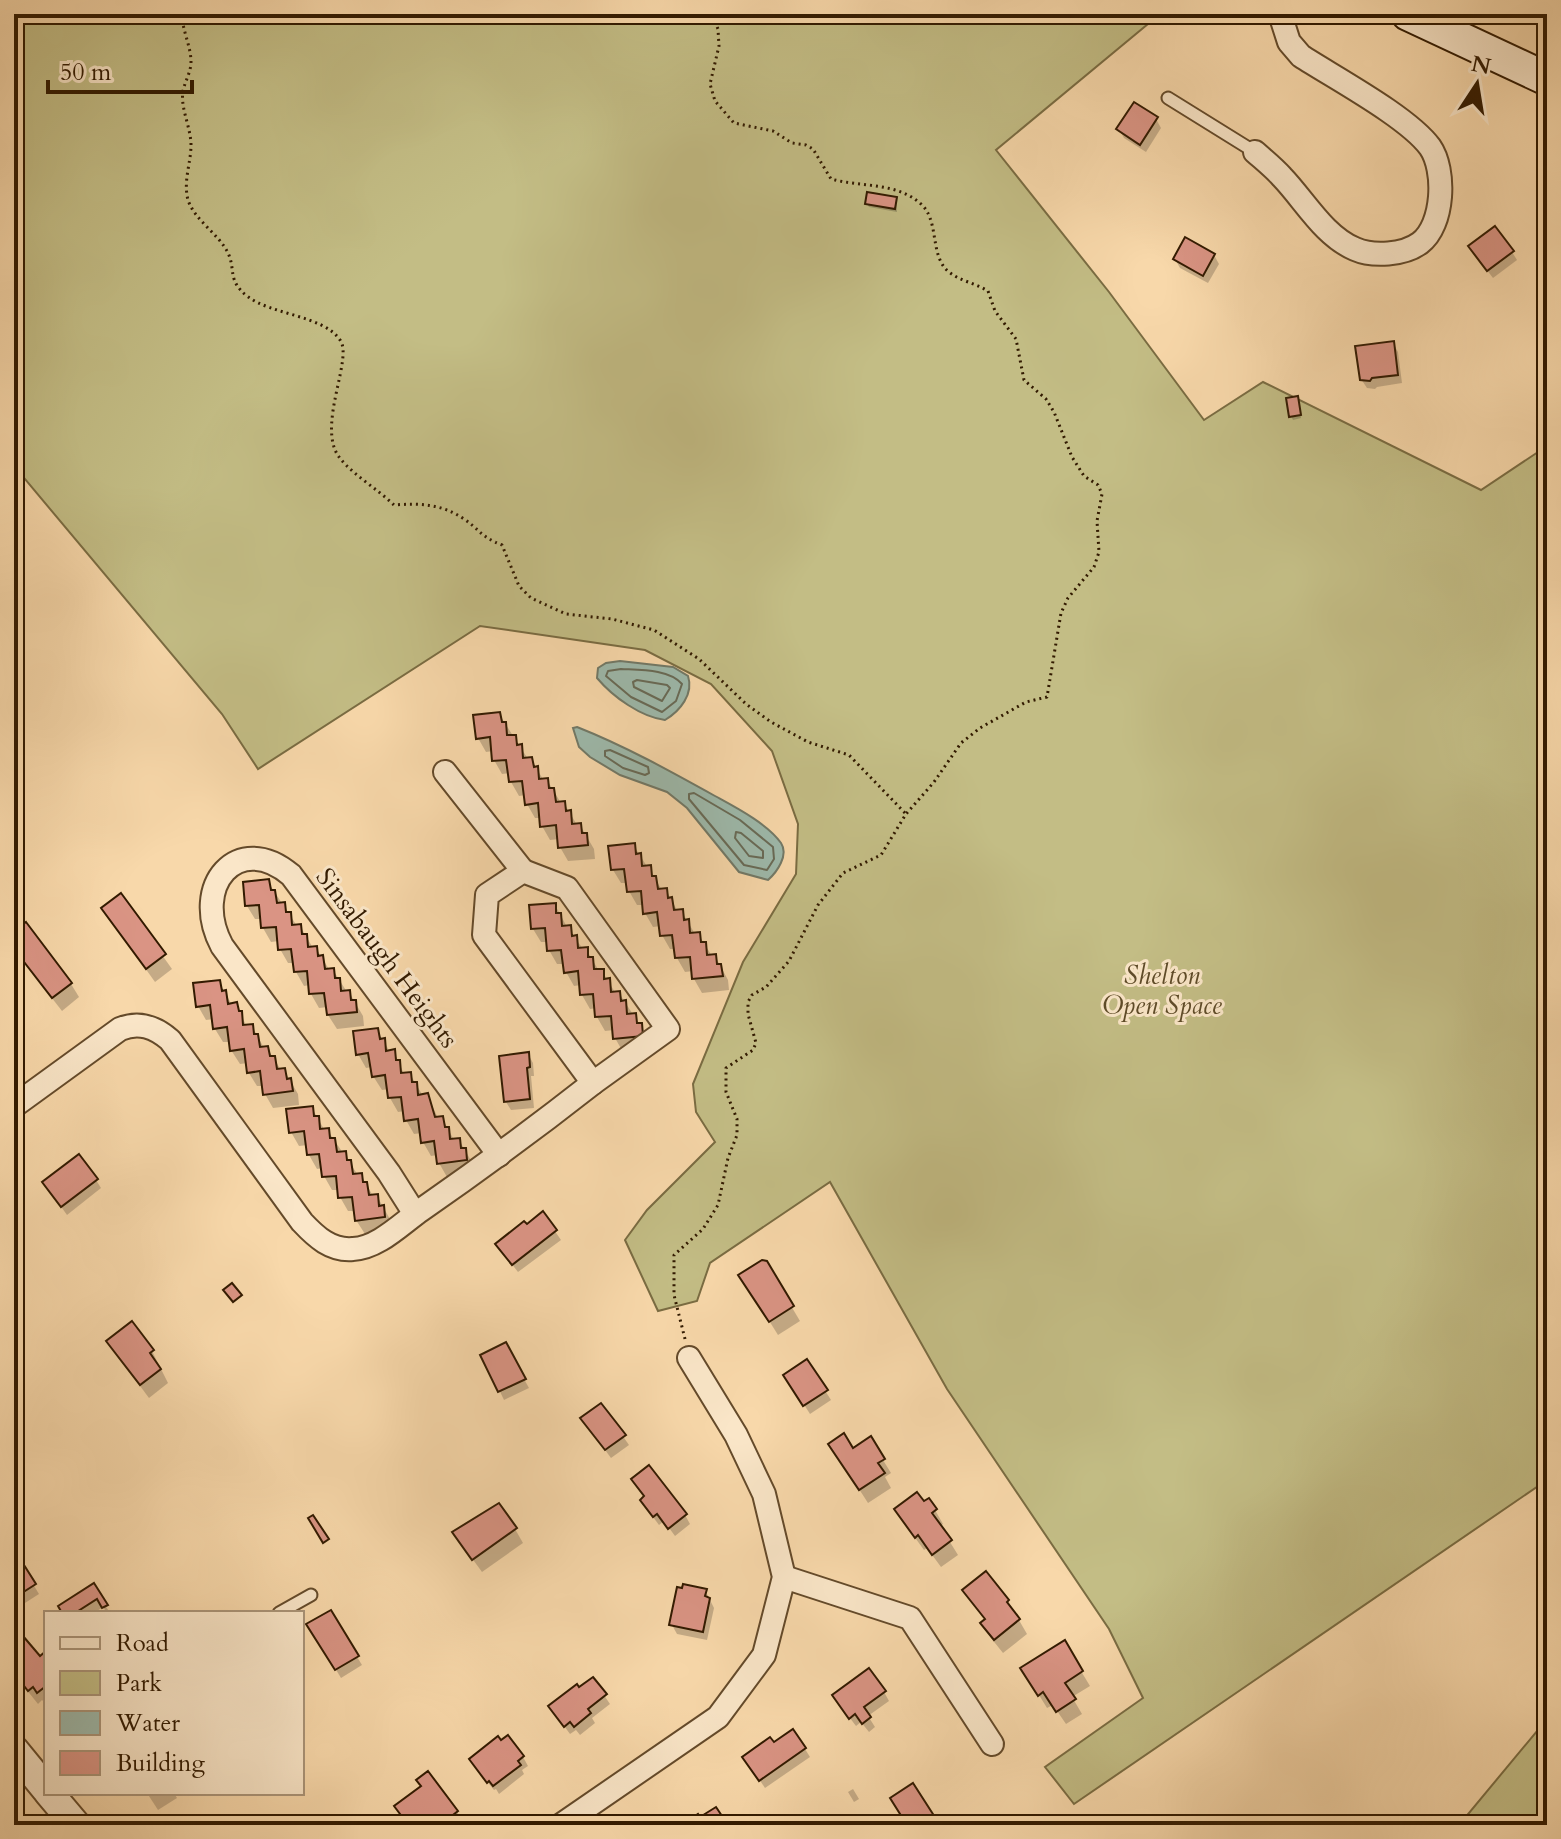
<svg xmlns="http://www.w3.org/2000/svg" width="1561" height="1839" viewBox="0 0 1561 1839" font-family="Cardo,serif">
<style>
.green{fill:#c3bd85;stroke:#7a6c42;stroke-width:2}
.water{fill:#9db9ab;stroke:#727967;stroke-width:2}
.shadow{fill:#0003}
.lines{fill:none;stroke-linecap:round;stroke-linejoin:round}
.shore{stroke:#686a56;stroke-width:2}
.building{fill:#da9484;stroke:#321a00;stroke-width:2}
.service-casing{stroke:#644a2a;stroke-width:15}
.minor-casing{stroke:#644a2a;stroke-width:26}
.tertiary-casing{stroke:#644a2a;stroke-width:32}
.secondary-casing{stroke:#321a00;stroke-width:36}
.path{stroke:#321a00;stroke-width:3;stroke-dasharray:2 4;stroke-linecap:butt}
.service{stroke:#fae6c8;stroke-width:11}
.minor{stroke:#fae6c8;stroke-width:22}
.tertiary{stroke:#fae6c8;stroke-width:28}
.secondary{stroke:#fae6c8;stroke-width:32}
.labels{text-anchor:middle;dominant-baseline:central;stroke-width:6;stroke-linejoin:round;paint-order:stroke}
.street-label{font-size:26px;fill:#321a00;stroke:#fae6c8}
.park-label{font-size:26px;font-style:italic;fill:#5e4b28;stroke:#fae6c8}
</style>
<rect width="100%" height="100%" fill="#f8d8aa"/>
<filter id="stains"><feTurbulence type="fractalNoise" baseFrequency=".0025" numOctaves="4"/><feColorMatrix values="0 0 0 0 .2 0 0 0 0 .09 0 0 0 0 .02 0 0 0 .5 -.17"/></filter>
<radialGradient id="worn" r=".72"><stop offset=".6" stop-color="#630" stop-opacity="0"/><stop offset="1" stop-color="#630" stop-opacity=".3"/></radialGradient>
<g class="green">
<polygon points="14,14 1160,14 996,150 1109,292 1204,420 1263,382 1481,490 1547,446 1547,1480 1074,1804 1045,1767 1143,1698 1109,1629 947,1389 830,1182 710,1263 697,1301 658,1311 625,1240 647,1210 715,1142 696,1112 693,1084 743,962 796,874 798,824 772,751 711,684 645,650 480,626 258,769 222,714 14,466"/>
<polygon points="1547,1719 1547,1825 1459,1825"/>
</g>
<g class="water">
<path d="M620 661 673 667 688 676C694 694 680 711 665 720 641 717 613 697 597 678L598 668 606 663Z"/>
<path d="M577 727C625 746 670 771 715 796 735 807 768 824 781 843 789 855 777 872 768 880L739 872 687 808 667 792 620 775 590 757 579 747 573 728Z"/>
</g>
<g class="shadow">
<polygon points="1156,119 1161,128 1146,152 1124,138 1119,129"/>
<polygon points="896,199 897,212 869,207 867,204"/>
<polygon points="1512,252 1517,260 1493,278 1476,256"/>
<polygon points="1214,255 1219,264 1208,283 1180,268 1175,259"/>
<polygon points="1393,343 1398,352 1402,383 1377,387 1375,389 1367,388 1361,379"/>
<polygon points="1297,398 1301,418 1293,420 1291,416"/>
<polygon points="499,714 528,759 531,759 544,781 547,780 561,803 564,803 577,825 580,825 594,849 595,859 568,861 560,847 559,839 550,840 542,826 541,818 535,818 527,804 526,795 519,796 511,782 510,773 502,774 494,760 493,751 486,752 478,738"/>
<polygon points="14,728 20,737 23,757 14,758"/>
<polygon points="634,846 662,890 666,890 678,912 682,912 695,934 698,934 712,956 715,956 728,980 729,990 702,993 694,979 693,971 685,972 677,958 676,949 670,949 662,935 661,926 653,927 645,913 644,905 637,905 629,891 628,883 621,883 613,870"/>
<polygon points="268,882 297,926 300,926 313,948 316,948 330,971 333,970 347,992 349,992 363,1016 364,1026 337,1029 328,1015 328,1007 319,1008 311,994 310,985 304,986 296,972 295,963 288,963 280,949 279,941 271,942 263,928 262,919 255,919 247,906"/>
<polygon points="120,896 172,969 155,982 103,909"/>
<polygon points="555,905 567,927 583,949 586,949 599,971 602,971 616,994 619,993 649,1039 623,1052 615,1038 614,1030 605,1031 597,1017 597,1008 590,1009 582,995 581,985 574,986 566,972 565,964 557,964 549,950 548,942 541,942 533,929"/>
<polygon points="14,934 71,984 79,997 62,1011 16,952"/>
<polygon points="219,982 232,1005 236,1005 247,1027 252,1026 264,1048 267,1048 281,1070 284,1070 298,1094 299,1105 273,1108 265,1094 264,1086 257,1086 249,1073 248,1063 240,1064 231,1050 230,1042 223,1042 215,1029 214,1019 206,1020 198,1006"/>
<polygon points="377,1030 390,1052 394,1052 404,1074 410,1074 423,1096 427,1095 438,1118 442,1118 454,1140 459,1140 473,1164 474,1174 447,1177 439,1163 438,1155 431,1156 423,1142 422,1133 414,1134 406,1120 405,1111 398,1112 390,1098 389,1089 382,1090 373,1076 372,1067 366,1068 358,1054"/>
<polygon points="528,1054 533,1063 534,1076 531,1076 534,1108 511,1110 506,1102"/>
<polygon points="312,1108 325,1131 328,1131 358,1175 361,1175 373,1196 377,1196 391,1221 392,1231 365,1234 356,1220 355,1211 348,1211 340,1197 339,1190 332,1190 324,1176 323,1168 317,1169 309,1155 308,1145 299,1146 291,1132"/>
<polygon points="96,1180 101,1188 67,1215 44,1183"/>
<polygon points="543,1214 561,1240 518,1272 503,1253 527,1227"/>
<polygon points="765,1262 800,1321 778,1335 749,1289"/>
<polygon points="505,1345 529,1388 504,1400 483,1356"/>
<polygon points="152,1351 168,1383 149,1398 117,1355"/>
<polygon points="807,1362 831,1400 810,1414 791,1384"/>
<polygon points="601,1405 629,1445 611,1458 588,1427"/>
<polygon points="852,1450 883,1460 891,1473 885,1477 891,1488 868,1503 839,1458"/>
<polygon points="924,1504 935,1510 943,1524 940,1526 958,1555 941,1567 927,1548 924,1550 905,1524"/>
<polygon points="647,1509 685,1515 690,1524 675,1536 664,1521 659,1525"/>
<polygon points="515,1529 523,1543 482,1572 463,1546"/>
<polygon points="14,1530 19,1539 14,1543"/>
<polygon points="23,1568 39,1594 14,1610 14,1574"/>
<polygon points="93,1586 110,1613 107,1613 103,1607 94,1613 64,1613"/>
<polygon points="705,1590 714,1608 707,1640 677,1634 672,1625"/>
<polygon points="964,1590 1008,1601 1027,1634 1003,1653 991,1638 983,1624 986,1621"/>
<polygon points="330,1613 362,1665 341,1678 309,1625"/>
<polygon points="1064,1643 1090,1686 1072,1697 1082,1714 1066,1724 1053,1705 1047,1708 1031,1682"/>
<polygon points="14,1646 39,1659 46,1653 46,1704 42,1700 38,1704 14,1674"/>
<polygon points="593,1679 610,1704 592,1718 595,1723 580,1735 576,1730 570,1734 556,1715 579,1690"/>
<polygon points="884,1692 889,1701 868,1716 875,1727 869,1732 861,1722 856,1726 840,1705"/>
<polygon points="774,1745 805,1749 810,1757 765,1788 750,1766"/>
<polygon points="523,1757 528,1766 522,1770 524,1774 499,1794 496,1789 494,1790 476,1768"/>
<polygon points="428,1774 457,1812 464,1825 400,1825"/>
<polygon points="853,1789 859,1799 854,1802 848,1792"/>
<polygon points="147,1793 174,1793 177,1798 158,1810"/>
</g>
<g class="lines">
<g class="shore">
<path d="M621 669C640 670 669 669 682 684L676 701 662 712 631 697 606 676 608 671Z"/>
<polygon points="637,680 667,685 670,688 662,701 634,687 633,682"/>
<polygon points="610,750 648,767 649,773 645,775 623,768 605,756 605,751"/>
<polygon points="694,793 740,820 773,847 774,859 767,870 744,865 689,799 689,794"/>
<polygon points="736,832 741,833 763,851 763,858 749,856 735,838"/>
</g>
</g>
<g class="building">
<polygon points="1134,102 1158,117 1140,145 1116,129"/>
<polygon points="867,192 897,197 895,209 865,204"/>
<polygon points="1495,226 1514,251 1487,271 1468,246"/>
<polygon points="1185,237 1215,254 1203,276 1173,259"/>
<polygon points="1394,341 1398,375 1372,378 1370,381 1360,380 1355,346"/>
<polygon points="1298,396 1301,415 1289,417 1286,398"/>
<polygon points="500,712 502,722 506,722 507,735 516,735 517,745 522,744 523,758 532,757 534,767 538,766 539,779 548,778 549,788 554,788 556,802 565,801 566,811 571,810 572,824 581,823 582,833 587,833 588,845 558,848 556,825 540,827 538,803 525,805 522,781 509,782 506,760 492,761 490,737 476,739 473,715"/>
<polygon points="635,843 636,854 641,853 642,866 651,865 652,876 656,876 658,889 667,888 668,898 672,897 674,910 683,909 684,920 689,919 690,933 700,932 701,942 706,942 707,955 716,954 717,964 721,964 723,976 692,979 690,957 675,958 672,935 660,936 657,912 643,914 641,891 627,892 624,869 611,870 608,846"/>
<polygon points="269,879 271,890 275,890 277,903 285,902 286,912 291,912 292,925 301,924 302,934 307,934 308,947 317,946 318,956 323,955 325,969 334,968 335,978 340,978 341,991 350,990 351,1000 356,1000 357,1012 327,1015 324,993 309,994 307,971 294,972 291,949 278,950 276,927 261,928 259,905 245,906 243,882"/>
<polygon points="121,893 166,954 146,969 101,908"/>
<polygon points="556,903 556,913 561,913 562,926 571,925 572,936 577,935 578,948 588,947 588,957 593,957 594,969 604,969 604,979 610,978 611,992 620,991 621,1001 626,1000 627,1014 636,1013 637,1023 642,1023 643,1036 613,1039 611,1016 595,1017 593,994 580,995 578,971 564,973 561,950 547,951 545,928 531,929 529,905"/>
<polygon points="26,922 72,983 52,998 14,949 14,931"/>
<polygon points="220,980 222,991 226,990 228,1004 237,1002 239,1011 242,1011 243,1025 253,1024 254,1034 258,1034 260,1047 268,1046 270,1056 275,1056 277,1069 285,1068 287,1079 291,1078 293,1091 263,1095 260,1071 247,1073 244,1049 230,1051 227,1027 213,1029 210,1005 196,1007 193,983"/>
<polygon points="378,1028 380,1039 385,1038 386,1051 395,1049 396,1060 400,1060 401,1073 411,1072 412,1082 417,1082 418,1095 428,1093 435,1117 443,1116 445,1127 449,1127 450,1139 460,1138 461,1148 466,1148 467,1160 437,1164 434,1141 421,1143 418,1119 404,1121 401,1097 388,1098 385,1075 372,1077 368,1053 356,1055 353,1031"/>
<polygon points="529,1052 530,1067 527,1068 530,1099 504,1102 499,1056"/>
<polygon points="313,1106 314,1116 319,1116 320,1129 329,1128 330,1138 335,1138 337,1152 346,1151 347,1160 351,1160 353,1174 362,1173 363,1182 367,1182 369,1195 378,1194 379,1206 384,1205 385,1217 355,1221 352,1197 338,1198 336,1176 322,1177 319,1154 307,1155 304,1131 289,1133 286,1109"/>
<polygon points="79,1154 98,1179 61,1207 42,1182"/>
<polygon points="543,1211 557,1230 512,1265 495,1244 524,1221 527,1224"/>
<polygon points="762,1260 767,1261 794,1306 769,1322 738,1275"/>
<polygon points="232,1283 242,1295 233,1302 223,1290"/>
<polygon points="132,1321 154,1350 150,1353 161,1369 140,1385 106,1341"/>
<polygon points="506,1342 526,1379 498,1392 480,1355"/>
<polygon points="807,1359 828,1390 803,1406 783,1375"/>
<polygon points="601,1403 626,1435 605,1450 580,1418"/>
<polygon points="844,1433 853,1448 871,1436 885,1459 878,1463 885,1473 859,1490 828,1444"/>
<polygon points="649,1465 687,1514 668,1529 657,1514 653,1517 640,1500 644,1496 631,1479"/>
<polygon points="917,1492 924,1501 929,1498 937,1509 932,1513 952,1540 932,1555 918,1535 915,1538 894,1509"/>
<polygon points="499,1503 517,1528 472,1560 452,1532"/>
<polygon points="313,1515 329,1539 323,1543 308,1518"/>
<polygon points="24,1565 36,1584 14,1598 14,1572"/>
<polygon points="986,1571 1009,1600 1007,1602 1020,1619 994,1640 980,1623 985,1619 962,1590"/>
<polygon points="94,1583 108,1605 102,1608 97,1599 75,1613 62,1613 58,1606"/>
<polygon points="683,1584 707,1589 705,1596 710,1598 703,1632 669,1625 677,1587 682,1588"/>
<polygon points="331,1610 359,1656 335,1670 306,1624"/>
<polygon points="23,1636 40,1656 46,1651 46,1686 37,1693 33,1687 28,1691 14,1673 14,1643"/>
<polygon points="1065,1640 1083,1671 1065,1683 1076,1699 1056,1712 1043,1692 1038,1696 1020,1668"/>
<polygon points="869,1668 886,1691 864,1707 871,1717 862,1724 855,1714 849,1719 832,1695"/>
<polygon points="593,1677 607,1694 588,1709 591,1713 574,1727 570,1722 564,1727 548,1706 577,1684 579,1687"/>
<polygon points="793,1729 806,1748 759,1781 742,1757 770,1737 774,1742"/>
<polygon points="508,1735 524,1756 518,1761 521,1765 493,1786 489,1781 487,1783 469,1759 498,1736 501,1740"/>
<polygon points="428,1771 458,1811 440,1825 399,1825 394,1818 400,1814 394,1806 421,1786 416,1780"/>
<polygon points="913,1783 940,1825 907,1825 890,1798"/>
<polygon points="716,1807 728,1825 682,1825 698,1814 700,1817"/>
</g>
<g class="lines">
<g class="service-casing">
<g id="service">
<polyline points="1168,98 1255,152"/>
<polyline points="279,1613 311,1595"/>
</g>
</g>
<g class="minor-casing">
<g id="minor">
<path d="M1255 152C1264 160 1274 168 1282 177 1305 201 1324 236 1355 249 1373 257 1404 255 1420 243 1444 225 1446 170 1430 147 1408 117 1335 78 1301 56L1289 42 1280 14"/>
<polyline points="445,772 523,871"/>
<polygon points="523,871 567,888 668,1029 593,1083 484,935 487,895"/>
<path d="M14 1106 120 1029C139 1021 155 1027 170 1040L302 1222C316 1237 331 1251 353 1249 378 1248 401 1224 421 1210 480 1169 537 1127 593 1083"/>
<path d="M415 1214 389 1173 222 946C190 886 238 830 291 875L499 1155"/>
<polyline points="784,1577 910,1618 992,1744"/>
<polyline points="561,1825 718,1717 764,1655 784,1577 764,1494 736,1435 689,1358"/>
</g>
</g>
<g class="tertiary-casing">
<g id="tertiary">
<polyline points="14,1750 46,1789"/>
<polyline points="49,1793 76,1825"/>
</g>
</g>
<g class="secondary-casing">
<polyline id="secondary" points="1408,14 1547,79"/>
</g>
<g class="path">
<path d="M182 14C182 30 191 46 191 62 191 72 185 81 183 91 180 107 191 128 191 145 191 163 183 181 188 200 195 221 219 234 228 253 236 270 227 280 247 296 271 315 323 315 340 340 353 357 320 419 336 452 345 470 378 489 394 505 420 503 442 504 464 519 480 530 481 537 502 545L519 586 531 598 566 614 612 619 654 630 699 659 746 704 771 722 808 742 849 755 906 814"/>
<path d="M685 1339 674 1295V1255L703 1229 718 1205 728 1158 737 1135V1119L726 1092V1068L753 1050 756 1043 748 1014V1002L752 995 766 987 789 961 818 905 843 873 881 855 906 814 934 782 961 743 980 728 1026 702 1047 697 1061 613 1068 598 1094 567 1099 552 1097 521 1102 494 1098 485 1084 476 1072 457 1054 412 1046 399 1024 380 1016 339 995 311 988 291C975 283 960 281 949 272 929 256 940 221 921 204 897 182 860 187 831 179L813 149 806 145 792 143 773 131 734 123 715 101 710 84 719 46 718 29 712 14"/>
</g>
<use href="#service" class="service"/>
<use href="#minor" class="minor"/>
<use href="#tertiary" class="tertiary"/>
<use href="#secondary" class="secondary"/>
</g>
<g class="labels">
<g class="street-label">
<text transform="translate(387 958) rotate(53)">Sinsabaugh Heights</text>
</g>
<g class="park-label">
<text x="1162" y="975">Shelton<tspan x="1162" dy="30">Open Space</tspan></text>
</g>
</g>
<rect width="1561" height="1839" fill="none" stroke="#f8d8aa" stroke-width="48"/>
<rect x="16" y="16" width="1529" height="1807" fill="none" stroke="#321a00" stroke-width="4"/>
<rect x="24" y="24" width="1513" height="1791" fill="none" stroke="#321a00" stroke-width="2"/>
<rect x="44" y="1611" width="260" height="184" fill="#fae6c8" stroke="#aa9478" stroke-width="2"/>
<rect x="60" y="1637" width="40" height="12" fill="#fae6c8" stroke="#aa9478" stroke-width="2"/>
<text x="116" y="1651" font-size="24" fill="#321a00">Road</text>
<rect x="60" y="1671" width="40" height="24" fill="#c3bd85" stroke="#aa9478" stroke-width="2"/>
<text x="116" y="1691" font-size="24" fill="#321a00">Park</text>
<rect x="60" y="1711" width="40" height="24" fill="#9db9ab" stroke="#aa9478" stroke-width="2"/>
<text x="116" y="1731" font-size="24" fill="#321a00">Water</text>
<rect x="60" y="1751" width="40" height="24" fill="#da9484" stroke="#aa9478" stroke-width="2"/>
<text x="116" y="1771" font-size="24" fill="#321a00">Building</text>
<g transform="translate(1477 84) rotate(12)" stroke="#fae6c8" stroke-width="6" paint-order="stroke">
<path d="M0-6L14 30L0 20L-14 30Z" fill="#321a00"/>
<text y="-12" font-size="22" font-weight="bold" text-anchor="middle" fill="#321a00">N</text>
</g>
<path d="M48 80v12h144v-12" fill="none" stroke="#321a00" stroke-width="4"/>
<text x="60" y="80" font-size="24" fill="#321a00" stroke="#fae6c8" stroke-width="6" paint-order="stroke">50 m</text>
<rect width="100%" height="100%" filter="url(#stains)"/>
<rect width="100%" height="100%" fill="url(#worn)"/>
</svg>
